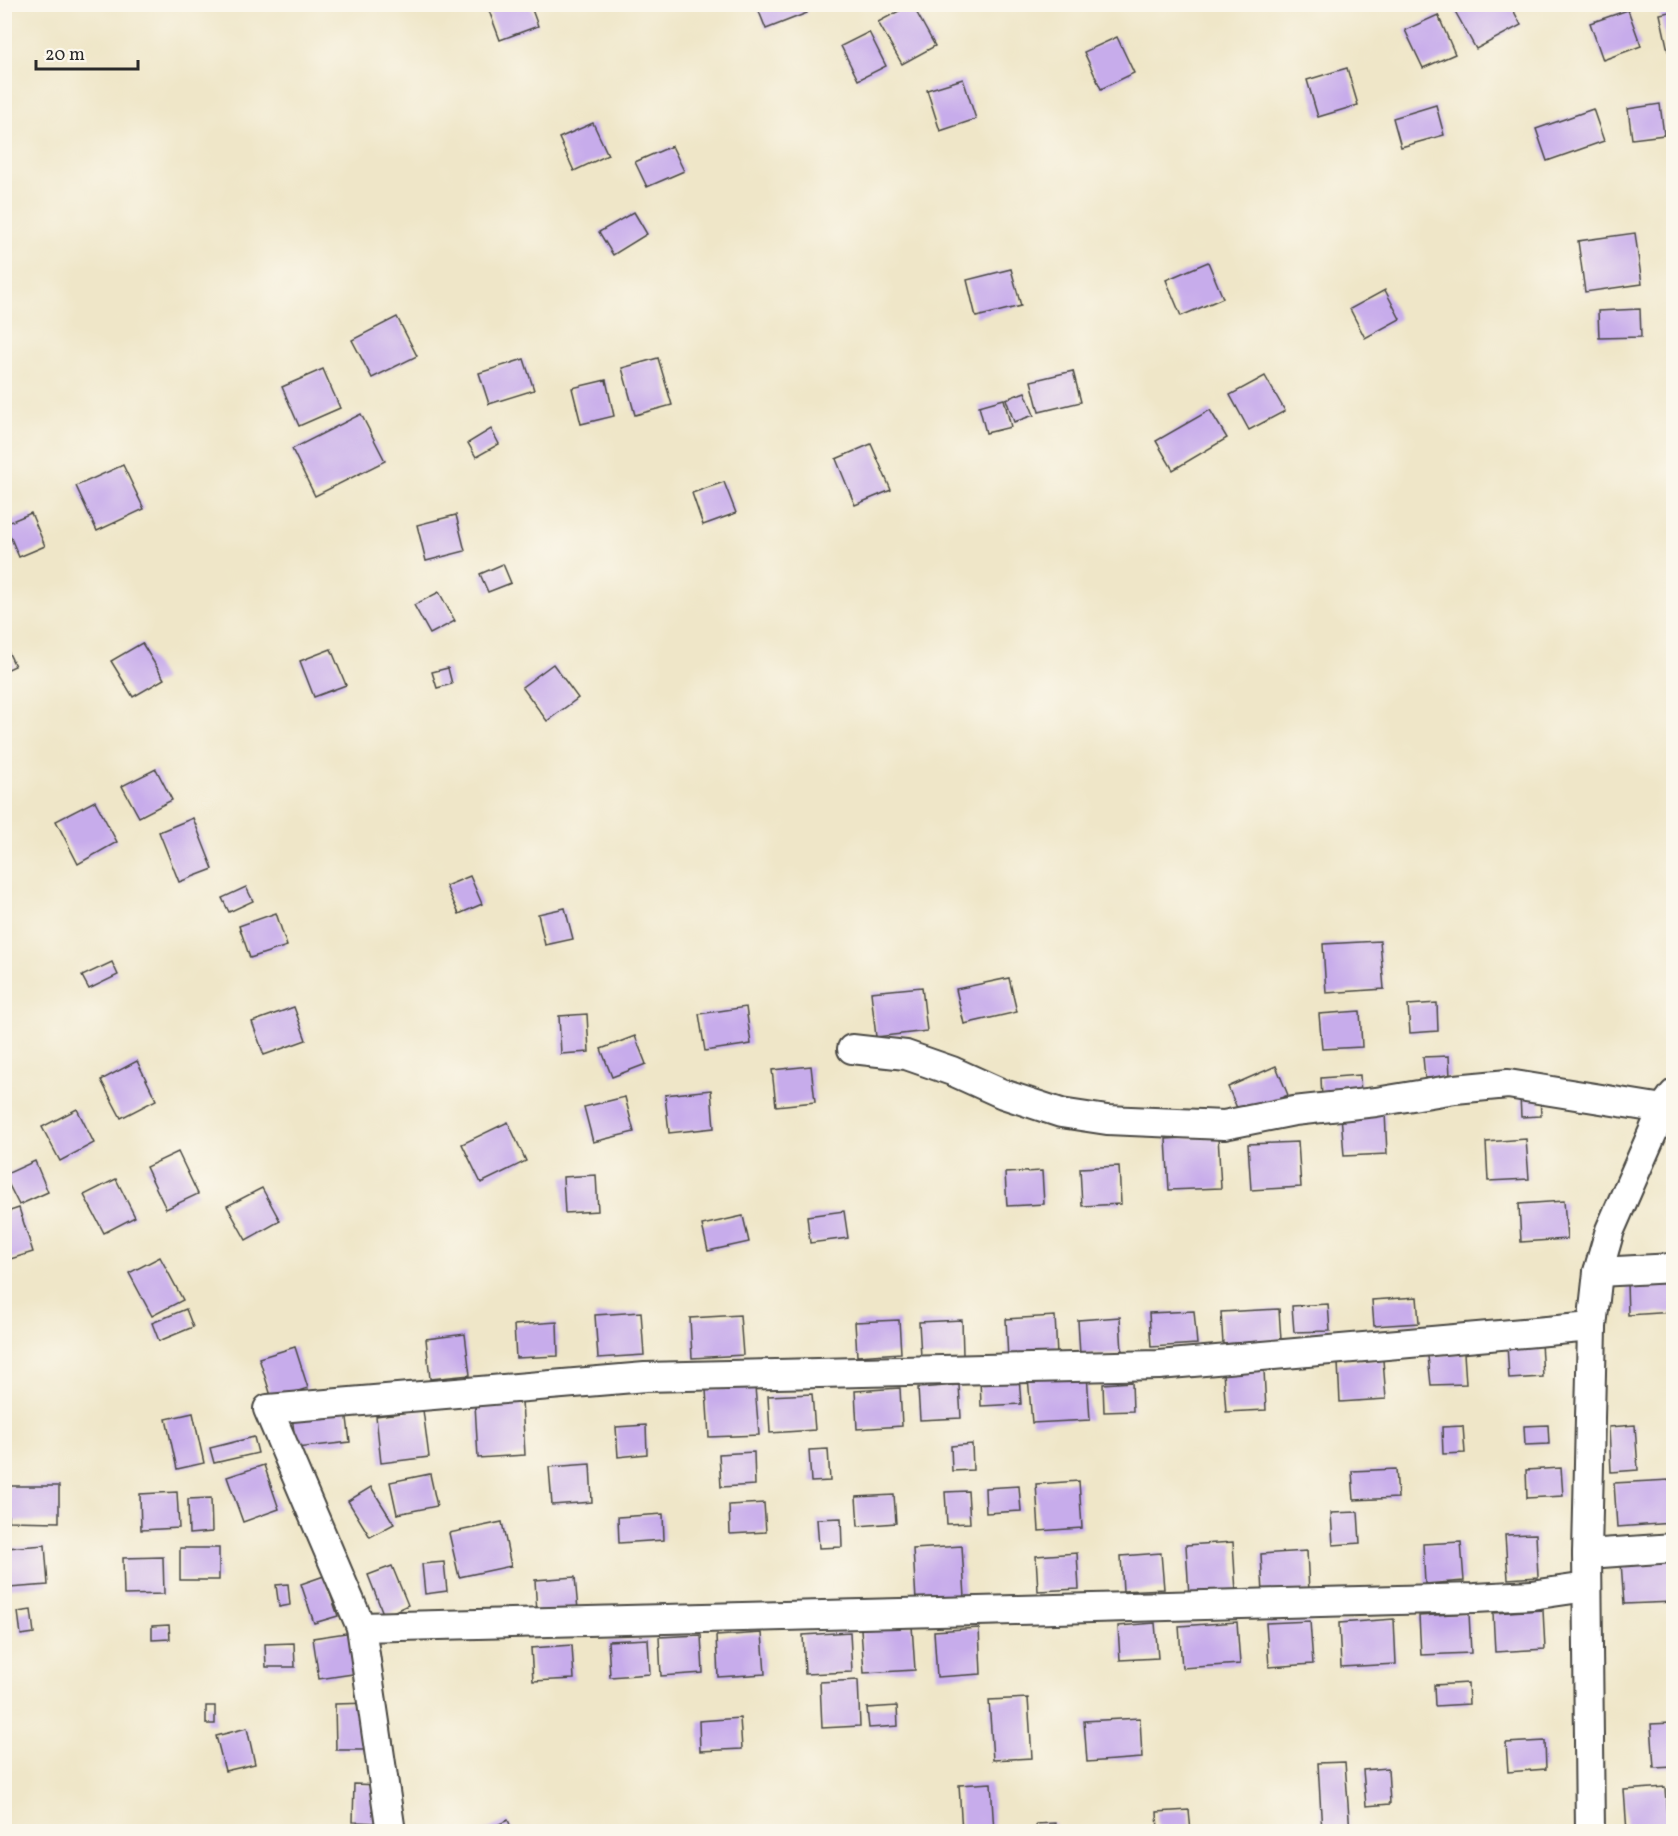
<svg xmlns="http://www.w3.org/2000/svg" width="1678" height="1836" viewBox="0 0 1678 1836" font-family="Vollkorn,serif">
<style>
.building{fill:#c7aceb}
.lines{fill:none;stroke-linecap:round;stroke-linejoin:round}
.minor-casing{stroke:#484743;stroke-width:32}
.minor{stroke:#fff;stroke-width:28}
</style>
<rect width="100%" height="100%" fill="#fbf7ec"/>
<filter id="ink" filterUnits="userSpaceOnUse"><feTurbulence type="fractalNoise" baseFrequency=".0167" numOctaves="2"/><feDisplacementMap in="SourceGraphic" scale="12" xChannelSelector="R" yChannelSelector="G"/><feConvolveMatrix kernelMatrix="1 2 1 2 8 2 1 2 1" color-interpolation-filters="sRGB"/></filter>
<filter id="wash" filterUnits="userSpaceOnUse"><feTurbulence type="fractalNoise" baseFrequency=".008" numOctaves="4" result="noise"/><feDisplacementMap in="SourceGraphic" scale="24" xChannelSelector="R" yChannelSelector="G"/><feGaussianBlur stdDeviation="1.35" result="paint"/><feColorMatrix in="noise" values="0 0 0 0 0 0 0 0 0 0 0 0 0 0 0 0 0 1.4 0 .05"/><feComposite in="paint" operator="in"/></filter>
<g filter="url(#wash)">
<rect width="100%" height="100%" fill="#efe6c8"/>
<g id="blocks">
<g class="building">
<polygon points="496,4 530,4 538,26 500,40 488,8"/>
<polygon points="756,4 804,4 807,13 766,29"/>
<polygon points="912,4 935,46 902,64 878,22"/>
<polygon points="1451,4 1510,4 1521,25 1476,49"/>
<polygon points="1628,10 1641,46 1603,60 1590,23"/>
<polygon points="1674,11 1674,50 1668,51 1660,14"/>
<polygon points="1438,15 1455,54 1423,68 1405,30"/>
<polygon points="869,32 886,66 858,80 841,46"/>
<polygon points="1117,37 1134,73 1101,89 1084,52"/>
<polygon points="1347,68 1358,105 1318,117 1307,80"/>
<polygon points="963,79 976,119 940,131 927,90"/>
<polygon points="1660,104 1664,135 1632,139 1628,109"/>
<polygon points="1436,105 1444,135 1401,147 1393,118"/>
<polygon points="1593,109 1604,141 1547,161 1536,129"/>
<polygon points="593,123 608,155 574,171 559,138"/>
<polygon points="672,146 684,171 647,187 635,162"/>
<polygon points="634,212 647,234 613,255 599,232"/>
<polygon points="1635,233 1642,284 1585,292 1578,241"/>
<polygon points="1208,262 1223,298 1181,316 1166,280"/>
<polygon points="1011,269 1021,306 976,317 967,280"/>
<polygon points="1385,290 1400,319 1365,338 1350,309"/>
<polygon points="1640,309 1641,337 1599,338 1598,311"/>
<polygon points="397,317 417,356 372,378 352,340"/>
<polygon points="658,358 672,405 635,415 622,368"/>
<polygon points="524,359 534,390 489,404 479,373"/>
<polygon points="323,369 340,408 299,426 282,387"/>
<polygon points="1073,371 1081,402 1039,412 1031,381"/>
<polygon points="1265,376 1285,411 1249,430 1230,395"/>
<polygon points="606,380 614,416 581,424 572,388"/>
<polygon points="1025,392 1034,415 1014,422 1006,399"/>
<polygon points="1004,399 1011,427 986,433 979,406"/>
<polygon points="1210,410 1227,438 1173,470 1156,441"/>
<polygon points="361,414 385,461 315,496 292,449"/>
<polygon points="491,429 499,444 476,457 468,443"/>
<polygon points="871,444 891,490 855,505 836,459"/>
<polygon points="123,465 144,509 97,531 76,486"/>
<polygon points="724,482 736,513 703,525 692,493"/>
<polygon points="31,513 45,546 19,557 5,524"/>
<polygon points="456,515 465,551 426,561 417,525"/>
<polygon points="503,564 511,583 488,592 480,574"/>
<polygon points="439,592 455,621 430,634 414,605"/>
<polygon points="4,643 15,666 4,671"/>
<polygon points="142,643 164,679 133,697 111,661"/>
<polygon points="331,649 346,685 314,697 300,661"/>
<polygon points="553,664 578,698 547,721 522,687"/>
<polygon points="448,668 452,684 437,688 432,672"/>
<polygon points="156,769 172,800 139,817 122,786"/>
<polygon points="95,801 117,842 78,864 56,821"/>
<polygon points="193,818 213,869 179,882 159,832"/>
<polygon points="470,876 482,904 459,914 446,886"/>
<polygon points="246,887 253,901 229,912 222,898"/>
<polygon points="565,908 573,939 545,945 538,914"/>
<polygon points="276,913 287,946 250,958 239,926"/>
<polygon points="1380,941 1384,989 1326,993 1323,944"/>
<polygon points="112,962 118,975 89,989 82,976"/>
<polygon points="1009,978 1017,1012 964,1024 956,989"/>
<polygon points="922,987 927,1031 876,1037 871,992"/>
<polygon points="1437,1003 1438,1031 1410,1033 1408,1005"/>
<polygon points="294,1007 306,1040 264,1055 252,1022"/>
<polygon points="746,1007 751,1044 705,1051 699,1014"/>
<polygon points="1360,1011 1362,1047 1322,1049 1319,1014"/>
<polygon points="587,1014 589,1052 561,1054 559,1016"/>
<polygon points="635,1036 646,1064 612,1077 601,1049"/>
<polygon points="1449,1056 1450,1077 1425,1078 1423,1057"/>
<polygon points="137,1061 156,1100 121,1118 101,1080"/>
<polygon points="811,1066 815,1102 776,1106 772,1070"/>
<polygon points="1276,1066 1288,1095 1240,1115 1228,1087"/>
<polygon points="1360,1075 1361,1097 1322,1099 1321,1078"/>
<polygon points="711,1090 714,1128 669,1133 665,1095"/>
<polygon points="1540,1094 1541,1116 1521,1117 1520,1095"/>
<polygon points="625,1097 634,1132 593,1142 584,1107"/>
<polygon points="77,1109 94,1143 60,1161 42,1127"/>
<polygon points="1385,1112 1387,1154 1344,1156 1341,1114"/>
<polygon points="508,1122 526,1161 481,1183 462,1144"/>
<polygon points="1218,1136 1221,1188 1169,1190 1166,1139"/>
<polygon points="1526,1139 1529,1179 1488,1181 1486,1142"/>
<polygon points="1298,1142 1301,1187 1251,1190 1248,1144"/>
<polygon points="178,1152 198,1194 166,1209 146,1167"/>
<polygon points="35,1161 48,1192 19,1205 4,1175"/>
<polygon points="1119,1166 1121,1204 1082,1206 1080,1168"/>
<polygon points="1042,1171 1044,1204 1007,1206 1005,1173"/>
<polygon points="596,1175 598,1211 565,1213 563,1177"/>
<polygon points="116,1179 135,1217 104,1233 84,1195"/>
<polygon points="262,1188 280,1221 246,1240 227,1206"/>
<polygon points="1564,1201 1567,1239 1521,1242 1519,1204"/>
<polygon points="19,1208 33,1252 4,1261 4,1213"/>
<polygon points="844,1211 848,1238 810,1243 807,1216"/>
<polygon points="743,1216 749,1242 708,1251 702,1225"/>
<polygon points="160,1257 183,1300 152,1316 129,1273"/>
<polygon points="1674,1280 1674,1312 1628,1315 1627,1283"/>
<polygon points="1417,1297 1419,1323 1374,1326 1372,1300"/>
<polygon points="1328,1304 1330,1331 1294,1332 1292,1306"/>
<polygon points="186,1309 193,1327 159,1341 152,1323"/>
<polygon points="1279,1309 1281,1340 1223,1344 1221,1312"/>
<polygon points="1194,1311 1197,1344 1151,1347 1149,1313"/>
<polygon points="641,1312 644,1355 598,1358 595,1315"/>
<polygon points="740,1315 743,1355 692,1358 690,1318"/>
<polygon points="1055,1316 1057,1356 1008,1359 1006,1319"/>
<polygon points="1120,1317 1122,1353 1080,1355 1078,1320"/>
<polygon points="899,1320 901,1353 857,1356 855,1322"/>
<polygon points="962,1320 963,1355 921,1357 919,1322"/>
<polygon points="557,1322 558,1356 516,1358 514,1325"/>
<polygon points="465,1334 470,1375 430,1379 426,1339"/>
<polygon points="1541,1342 1543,1377 1509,1379 1507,1344"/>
<polygon points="295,1347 308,1388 272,1399 259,1358"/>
<polygon points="1464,1353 1466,1384 1431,1385 1428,1356"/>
<polygon points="1383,1360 1386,1399 1340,1402 1338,1363"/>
<polygon points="1264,1370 1266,1410 1226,1412 1223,1372"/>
<polygon points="1087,1373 1090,1420 1032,1423 1028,1377"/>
<polygon points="1019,1376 1021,1404 981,1406 980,1378"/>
<polygon points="1132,1382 1133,1411 1104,1412 1103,1384"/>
<polygon points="959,1385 961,1418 920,1420 918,1388"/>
<polygon points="755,1387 759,1435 709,1437 706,1390"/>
<polygon points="900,1388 902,1426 857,1429 855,1391"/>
<polygon points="812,1394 815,1430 770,1433 768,1396"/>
<polygon points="522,1401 525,1455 478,1458 475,1404"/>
<polygon points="346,1410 350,1442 296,1448 292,1416"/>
<polygon points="423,1410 429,1457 381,1463 376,1416"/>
<polygon points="193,1413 204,1463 177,1469 166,1419"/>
<polygon points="646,1425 647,1454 618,1457 616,1427"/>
<polygon points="1548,1425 1549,1444 1525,1445 1524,1426"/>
<polygon points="1635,1425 1638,1470 1611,1472 1609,1427"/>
<polygon points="1463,1426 1465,1453 1443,1454 1442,1427"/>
<polygon points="254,1437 258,1453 214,1463 210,1448"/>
<polygon points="972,1444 973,1470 952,1471 951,1446"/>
<polygon points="828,1449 830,1481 811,1482 809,1450"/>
<polygon points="754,1452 755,1485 721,1487 719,1454"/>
<polygon points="590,1464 592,1502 552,1505 549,1467"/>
<polygon points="264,1465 279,1509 243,1522 227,1477"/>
<polygon points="1561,1468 1563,1496 1527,1498 1526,1470"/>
<polygon points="1396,1469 1398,1498 1354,1500 1352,1471"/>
<polygon points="430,1474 437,1506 397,1514 390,1482"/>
<polygon points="1670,1480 1673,1523 1617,1527 1614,1483"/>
<polygon points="1079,1481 1082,1528 1039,1531 1036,1484"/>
<polygon points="8,1486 59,1486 59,1522 8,1521"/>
<polygon points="1019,1486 1021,1511 986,1513 985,1488"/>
<polygon points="371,1487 394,1524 370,1537 348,1501"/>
<polygon points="968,1491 970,1523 947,1524 945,1492"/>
<polygon points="177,1492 179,1528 141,1530 140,1494"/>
<polygon points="894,1495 896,1523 858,1526 856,1497"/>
<polygon points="211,1498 212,1532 189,1534 188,1499"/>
<polygon points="764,1503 766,1532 730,1534 729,1505"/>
<polygon points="1358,1512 1360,1543 1333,1545 1331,1513"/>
<polygon points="663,1514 664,1540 619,1543 618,1517"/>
<polygon points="841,1518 842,1547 819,1548 817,1519"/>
<polygon points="502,1522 511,1566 459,1577 449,1533"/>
<polygon points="1536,1534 1538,1577 1508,1579 1505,1535"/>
<polygon points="1233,1542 1236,1593 1189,1596 1186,1545"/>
<polygon points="1461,1542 1464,1581 1425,1584 1423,1544"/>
<polygon points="45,1545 48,1585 9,1588 6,1548"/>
<polygon points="962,1546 965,1598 916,1601 913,1549"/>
<rect x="180" y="1548" width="39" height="32"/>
<polygon points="1307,1551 1309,1592 1263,1594 1261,1554"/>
<polygon points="1077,1553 1079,1589 1038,1591 1036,1556"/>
<polygon points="1161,1553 1164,1589 1123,1591 1121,1556"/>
<polygon points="163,1557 164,1594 124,1595 123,1558"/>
<polygon points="1673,1559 1674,1602 1624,1604 1621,1562"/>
<polygon points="444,1562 447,1591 425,1594 422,1564"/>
<polygon points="392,1566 408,1605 384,1616 368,1575"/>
<polygon points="324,1576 338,1616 314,1623 301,1584"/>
<polygon points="575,1577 578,1610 537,1613 535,1580"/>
<polygon points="288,1584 290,1605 279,1607 276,1585"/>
<polygon points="31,1610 34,1633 21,1635 18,1612"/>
<polygon points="1543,1610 1545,1649 1495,1652 1493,1613"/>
<polygon points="1469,1613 1471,1653 1421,1655 1419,1616"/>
<polygon points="1394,1619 1396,1664 1341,1667 1339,1623"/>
<polygon points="1310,1621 1313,1664 1269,1667 1266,1623"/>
<polygon points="1237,1622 1240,1664 1182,1668 1179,1626"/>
<polygon points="1155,1623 1158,1658 1120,1660 1118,1626"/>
<polygon points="169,1625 170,1639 152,1640 152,1626"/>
<polygon points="912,1626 915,1670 864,1673 861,1629"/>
<polygon points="979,1628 981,1674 937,1677 934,1631"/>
<polygon points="359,1631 366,1672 319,1679 313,1638"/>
<polygon points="850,1632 852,1672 805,1674 803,1635"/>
<polygon points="762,1633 765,1674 718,1677 716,1636"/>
<polygon points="701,1635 703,1673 661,1676 659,1637"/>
<polygon points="648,1639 650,1674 610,1677 608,1641"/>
<polygon points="294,1643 295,1667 266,1667 265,1644"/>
<polygon points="572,1645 574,1679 533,1681 531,1648"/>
<polygon points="858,1680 860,1726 822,1728 820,1682"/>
<polygon points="1468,1683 1469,1704 1435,1706 1434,1685"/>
<polygon points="1028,1698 1032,1758 993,1760 989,1700"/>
<polygon points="370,1703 370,1750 336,1750 335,1704"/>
<rect x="206" y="1706" width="9" height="18"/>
<polygon points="897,1706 898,1726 869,1728 867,1708"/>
<polygon points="740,1718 742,1749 700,1751 699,1721"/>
<polygon points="1140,1718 1142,1758 1087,1762 1084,1721"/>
<polygon points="1672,1723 1674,1767 1654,1768 1651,1724"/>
<polygon points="247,1728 255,1764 225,1771 216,1736"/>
<polygon points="1545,1741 1546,1769 1508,1772 1506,1743"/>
<polygon points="1345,1762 1350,1832 1322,1832 1318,1763"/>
<polygon points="1388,1768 1390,1804 1366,1806 1363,1770"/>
<polygon points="991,1783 994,1832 962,1832 959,1785"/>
<polygon points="354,1784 380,1785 379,1823 353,1822"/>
<polygon points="1665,1787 1668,1832 1627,1832 1624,1790"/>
<polygon points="1189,1810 1191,1832 1158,1832 1157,1812"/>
<polygon points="508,1820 513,1832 482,1832"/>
<polygon points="1055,1823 1056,1832 1037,1832 1036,1824"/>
</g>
</g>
</g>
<g filter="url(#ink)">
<use href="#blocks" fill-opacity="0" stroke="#484743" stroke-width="1.5"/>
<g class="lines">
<g class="minor-casing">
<g id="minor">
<polyline points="852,1049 906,1055 952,1071 1003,1094 1061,1113 1107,1120 1224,1125 1294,1111 1376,1102 1455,1089 1508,1084 1663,1109 1674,1108"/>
<polyline points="1598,1272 1674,1268"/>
<polyline points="1587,1554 1674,1548"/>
<polyline points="361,1627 1475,1598 1532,1595 1587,1587"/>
<polyline points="391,1832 361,1627 268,1409 645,1377 1159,1365 1592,1327"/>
<polyline points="1590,1832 1587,1554 1592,1327 1598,1272 1610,1230 1663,1109 1674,1094"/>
</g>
</g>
<use href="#minor" class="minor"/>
</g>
</g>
<rect width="1678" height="1836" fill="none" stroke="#fbf7ec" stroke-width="24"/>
<path d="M36 60v9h102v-9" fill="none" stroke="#2b2b2b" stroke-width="3"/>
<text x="45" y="60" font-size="18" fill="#2b2b2b" stroke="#fbf7ec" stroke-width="4.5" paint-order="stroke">20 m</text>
</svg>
